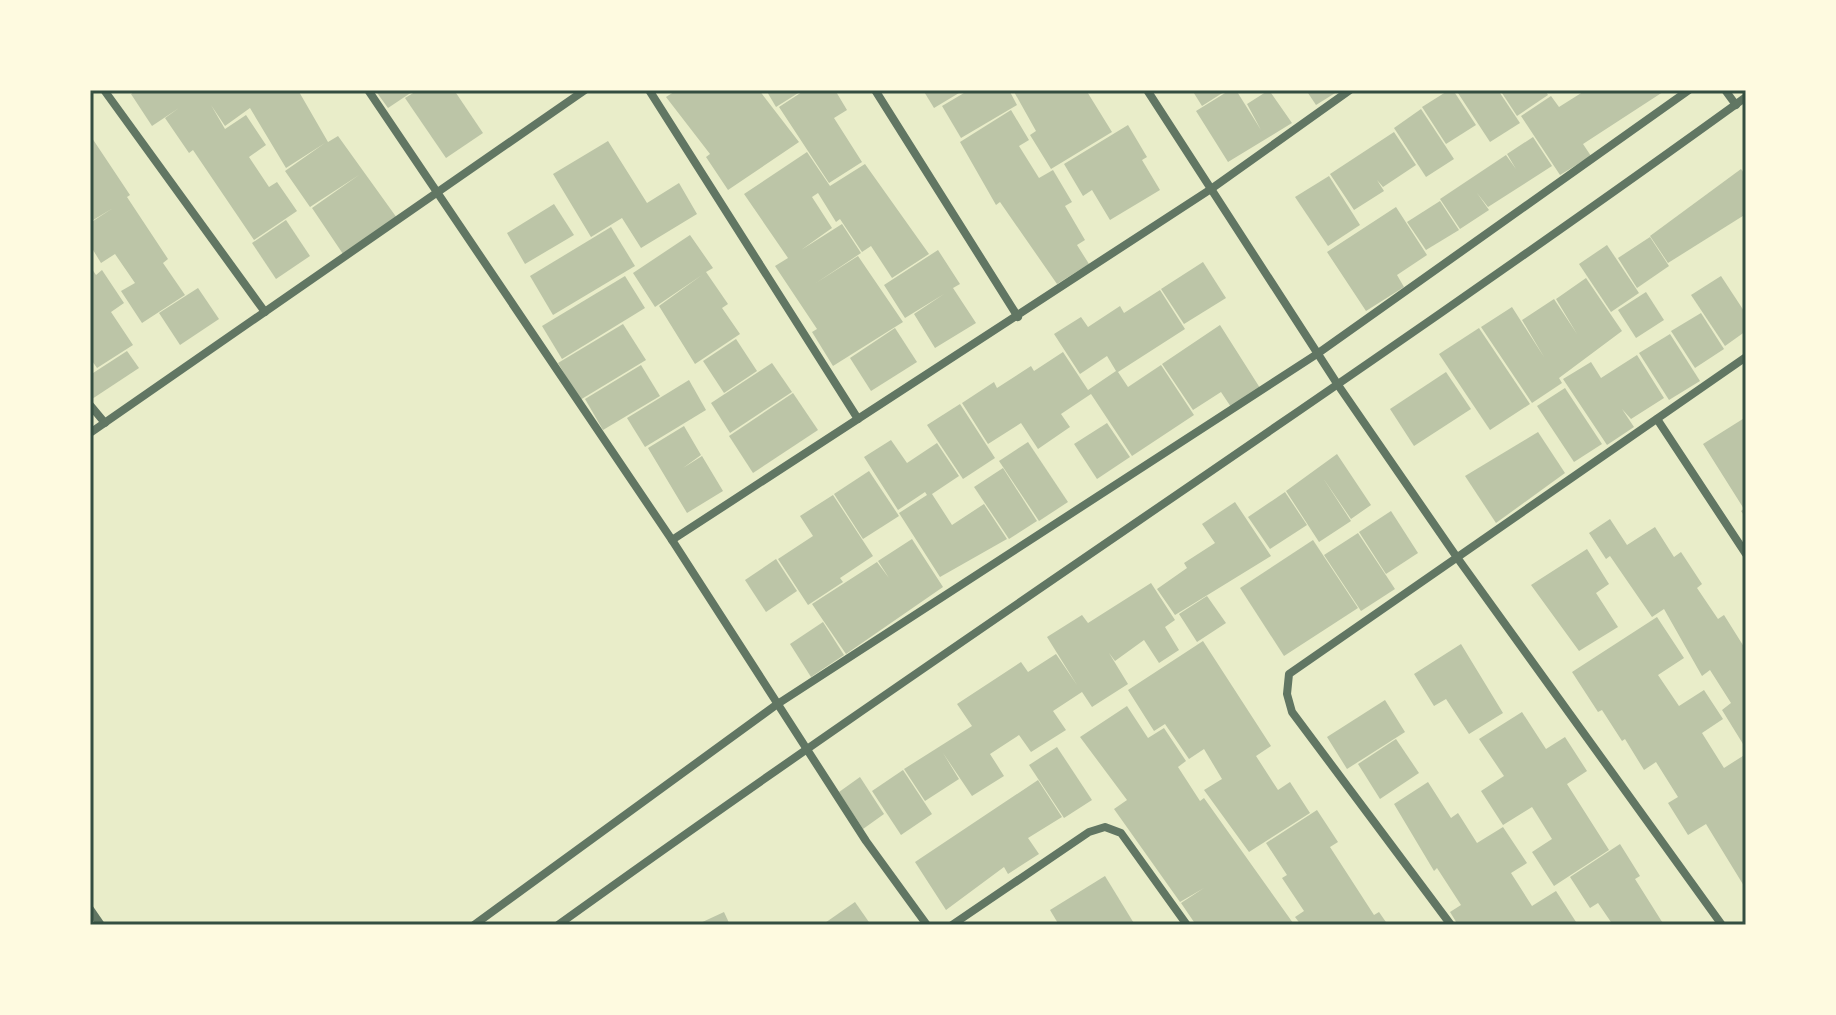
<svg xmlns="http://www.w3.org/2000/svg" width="1836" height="1015" viewBox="0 0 1836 1015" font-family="'Noto Sans',sans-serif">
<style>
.building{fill:#bcc5a7}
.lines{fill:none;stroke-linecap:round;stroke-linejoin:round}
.minor{stroke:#617663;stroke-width:8}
.neatline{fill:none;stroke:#344e41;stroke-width:3}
</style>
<rect width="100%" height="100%" fill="#e9edc9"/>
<g class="building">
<polygon points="137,90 298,90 328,142 338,136 397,218 343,254 312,208 359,175 310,207 285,171 325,143 286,168 250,108 225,126 211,105 225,129 246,115 266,145 249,157 269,187 277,182 297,211 254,240 193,150 189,153 165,118 179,108 152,126 131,94"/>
<polygon points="375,90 415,90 388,108"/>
<polygon points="418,90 454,90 483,133 446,158 405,98"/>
<polygon points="677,90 759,90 799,142 728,190 706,157 710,154 666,97"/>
<polygon points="766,90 803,90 776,107"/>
<polygon points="805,90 835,90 847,110 834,118 862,162 829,183 779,107"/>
<polygon points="923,90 964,90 934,108"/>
<polygon points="969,90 1009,90 1017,105 961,138 942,106"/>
<polygon points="1013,90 1086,90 1112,132 1051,169 1030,135 1036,131"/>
<polygon points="1192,90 1227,90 1202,106"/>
<polygon points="1230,90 1236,90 1261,130 1247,104 1269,90 1292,123 1228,162 1196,111"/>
<polygon points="1306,90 1340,90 1316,105"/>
<polygon points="1449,90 1453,90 1476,125 1446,144 1422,107"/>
<polygon points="1456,90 1498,90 1520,123 1490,142"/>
<polygon points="1500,90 1545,90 1548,95 1517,116"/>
<polygon points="1586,90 1666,90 1583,144 1591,156 1560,175 1521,116 1551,96 1559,107"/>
<polygon points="1421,109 1454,159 1426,177 1394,128"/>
<polygon points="1011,110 1029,140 1019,146 1039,178 1053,170 1072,202 1065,206 1085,240 1077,245 1089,264 1057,284 1000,202 996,205 960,142"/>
<polygon points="1128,125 1147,157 1142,160 1160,190 1110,220 1092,190 1083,196 1064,164"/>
<polygon points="1394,132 1416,165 1383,187 1377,180 1384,191 1354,210 1330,174"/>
<polygon points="90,135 130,195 127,197 168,259 163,263 185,295 142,323 121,291 135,283 115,254 101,263 90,245 90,223 113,208 90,222"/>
<polygon points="1533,137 1552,166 1488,207 1477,193 1489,210 1460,229 1440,199 1506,155 1516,169 1507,154"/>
<polygon points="608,141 647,203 679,183 697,214 641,248 622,218 591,237 553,174"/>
<polygon points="807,152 830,186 865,164 929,254 892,278 871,246 862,252 840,219 836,222 818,193 812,197 832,228 801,250 842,224 861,253 816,283 858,256 903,322 833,366 812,332 817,329 775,266 788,258 744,194"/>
<polygon points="1741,169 1746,176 1746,214 1668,263 1650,236"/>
<polygon points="1329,176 1360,225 1328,246 1295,197"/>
<polygon points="1440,201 1459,230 1426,250 1407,222"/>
<polygon points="554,204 574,235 525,264 507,233"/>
<polygon points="1396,207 1427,255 1397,275 1404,287 1366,311 1327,252"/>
<polygon points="286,220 310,256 276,279 252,243"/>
<polygon points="611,227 635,266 553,315 530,276"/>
<polygon points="690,235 713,268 706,272 728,304 722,308 740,334 695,364 659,306 702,275 655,307 633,273"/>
<polygon points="1650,237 1669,266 1637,288 1618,258"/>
<polygon points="1607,245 1639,293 1611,312 1579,264"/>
<polygon points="938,250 960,284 953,288 976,323 935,348 914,314 944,294 905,318 884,285"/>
<polygon points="1203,262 1226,298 1184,324 1161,289"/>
<polygon points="90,266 96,275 102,270 124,303 111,312 133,345 97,368 90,358"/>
<polygon points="625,276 645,308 562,359 542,326"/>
<polygon points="1721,276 1746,314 1746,331 1725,346 1691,295"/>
<polygon points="1586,278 1622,331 1559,378 1562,383 1532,403 1481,327 1512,307 1544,357 1522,320 1554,299 1577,334 1556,299"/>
<polygon points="198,288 219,319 180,345 159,313"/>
<polygon points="1160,290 1185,329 1118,372 1128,387 1161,365 1194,415 1132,456 1091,394 1061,414 1070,427 1038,449 1021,423 988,444 962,403 994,382 997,388 1031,366 1034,371 1063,352 1088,390 1116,371 1107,356 1080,374 1054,334 1081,317 1088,327 1120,306 1124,313"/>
<polygon points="1646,292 1664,320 1636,338 1618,310"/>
<polygon points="1701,313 1724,349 1695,368 1671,331"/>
<polygon points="623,324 646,360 580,400 558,363"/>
<polygon points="1220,325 1260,388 1231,407 1221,392 1193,410 1162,364"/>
<polygon points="895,328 917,362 871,391 850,358"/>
<polygon points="1479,328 1530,404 1490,430 1439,354"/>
<polygon points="1670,334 1700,381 1669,400 1639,353"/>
<polygon points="736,339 757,371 724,393 703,361"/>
<polygon points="127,351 139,368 92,399 90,375"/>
<polygon points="1637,355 1664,398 1631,419 1622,409 1634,427 1607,445 1563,379 1591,362 1601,378"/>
<polygon points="772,363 792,392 730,433 711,403"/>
<polygon points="641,365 660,396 603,430 585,399"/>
<polygon points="1446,372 1471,409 1414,446 1390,409"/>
<polygon points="689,380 706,410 645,447 627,418"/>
<polygon points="1565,388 1602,444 1574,462 1537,406"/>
<polygon points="793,393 818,430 753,473 729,436"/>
<polygon points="960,404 995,458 963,479 927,425"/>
<polygon points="1746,417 1746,518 1741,511 1744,509 1703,444"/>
<polygon points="1107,423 1130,457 1097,479 1074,444"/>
<polygon points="684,426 701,455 683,468 702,456 723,491 687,513 648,448"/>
<polygon points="1538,432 1565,473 1496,523 1465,476"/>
<polygon points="891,440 907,463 937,443 959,476 932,494 952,525 984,504 1007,539 940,577 899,513 927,495 925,492 898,510 864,457"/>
<polygon points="1028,442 1068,502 1039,521 999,461"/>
<polygon points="1337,454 1371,505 1351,519 1323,478 1351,521 1319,542 1286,491"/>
<polygon points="1003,468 1037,521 1009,539 974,487"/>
<polygon points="869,471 899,516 863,539 834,494"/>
<polygon points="1285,492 1307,525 1270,549 1248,517"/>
<polygon points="833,495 873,556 840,578 843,582 808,605 778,559 813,536 800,516"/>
<polygon points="1235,502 1271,556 1175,615 1157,589 1187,568 1184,563 1215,543 1202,524"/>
<polygon points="1391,511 1418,553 1386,574 1359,532"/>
<polygon points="1610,519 1627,545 1655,527 1674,557 1681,552 1702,584 1697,588 1718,619 1724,615 1746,650 1743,744 1722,710 1731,703 1710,670 1702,676 1664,609 1652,617 1610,556 1606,559 1589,533"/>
<polygon points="1358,533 1395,589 1361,611 1324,555"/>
<polygon points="912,539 943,587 846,654 812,604 877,562 889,578 878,561"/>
<polygon points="1313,540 1358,608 1284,656 1240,588"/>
<polygon points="1587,549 1609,584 1596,593 1618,627 1579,651 1531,585"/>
<polygon points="776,559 797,591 766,612 745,580"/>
<polygon points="1151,583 1175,620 1165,627 1179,650 1159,663 1144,640 1115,661 1109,653 1128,684 1092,707 1082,692 1053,711 1066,730 1031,752 1019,735 990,754 1004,776 972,796 943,753 959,779 925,801 904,769 972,726 957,704 1021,662 1028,672 1056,654 1077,685 1047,637 1082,615 1088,623"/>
<polygon points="1207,596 1226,623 1197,642 1179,614"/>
<polygon points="1657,617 1684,658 1658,675 1679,706 1704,690 1723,719 1702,733 1724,768 1746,754 1744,886 1706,824 1688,835 1668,803 1678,797 1656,762 1644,770 1625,739 1622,741 1602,710 1598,712 1572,672"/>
<polygon points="823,622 844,655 811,677 790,644"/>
<polygon points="1203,641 1271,746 1256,756 1278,790 1290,782 1310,813 1249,852 1204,790 1222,779 1204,749 1189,759 1165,724 1154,731 1128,690"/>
<polygon points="1461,644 1503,713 1469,734 1446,699 1434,706 1414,674"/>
<polygon points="1385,700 1405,732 1347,769 1327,737"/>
<polygon points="1127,706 1148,738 1164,728 1186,761 1178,767 1200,801 1204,798 1293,923 1196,925 1181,903 1204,888 1180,902 1114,809 1127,800 1080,737"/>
<polygon points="1522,712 1546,749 1565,737 1587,771 1567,784 1609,850 1554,886 1532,852 1552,839 1532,807 1503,825 1481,791 1504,776 1479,739"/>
<polygon points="1396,739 1419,773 1380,799 1358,764"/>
<polygon points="1057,747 1092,800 1064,818 1029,765"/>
<polygon points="903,770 932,814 901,835 872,791"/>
<polygon points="860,777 884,814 863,829 839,792"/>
<polygon points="1038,780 1062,817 1028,838 1039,854 1008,874 1004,867 946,910 915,862"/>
<polygon points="1428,782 1451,818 1458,813 1477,843 1503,827 1527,863 1511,873 1532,906 1556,891 1578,925 1458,925 1450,912 1461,905 1437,868 1434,871 1394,804"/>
<polygon points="1317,810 1338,842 1330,847 1374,915 1379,912 1388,925 1301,925 1295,917 1304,911 1282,878 1287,875 1266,843"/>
<polygon points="1620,844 1640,876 1635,879 1664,925 1613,925 1598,903 1590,908 1570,877"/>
<polygon points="1105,876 1135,925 1059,925 1050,910"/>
<polygon points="855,902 871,925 822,925"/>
<polygon points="724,912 730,925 696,925"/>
</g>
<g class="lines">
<g class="minor">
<polyline points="104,90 265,312"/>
<polyline points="368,90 672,540 866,841 927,925"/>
<polyline points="649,90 858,419"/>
<polyline points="875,90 1018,317"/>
<polyline points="1147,90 1338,385 1456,556 1722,925"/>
<polyline points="1725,90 1736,105"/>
<polyline points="90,405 105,423"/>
<polyline points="1657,419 1746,554"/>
<polyline points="90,433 585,90"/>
<polyline points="672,540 1211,189 1350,90"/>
<polyline points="90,909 101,925"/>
<polyline points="474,925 776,705 1317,354 1689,90"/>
<path d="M558 925C950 643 1355 380 1746 97"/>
<polyline points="952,925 1089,832 1105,827 1121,833 1187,925"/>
<polyline points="1451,925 1292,712 1287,694 1289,674 1746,357"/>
</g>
</g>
<rect width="1836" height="1015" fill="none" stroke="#fefae0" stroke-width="184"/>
<rect x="92" y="92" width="1652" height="831" class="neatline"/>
</svg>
